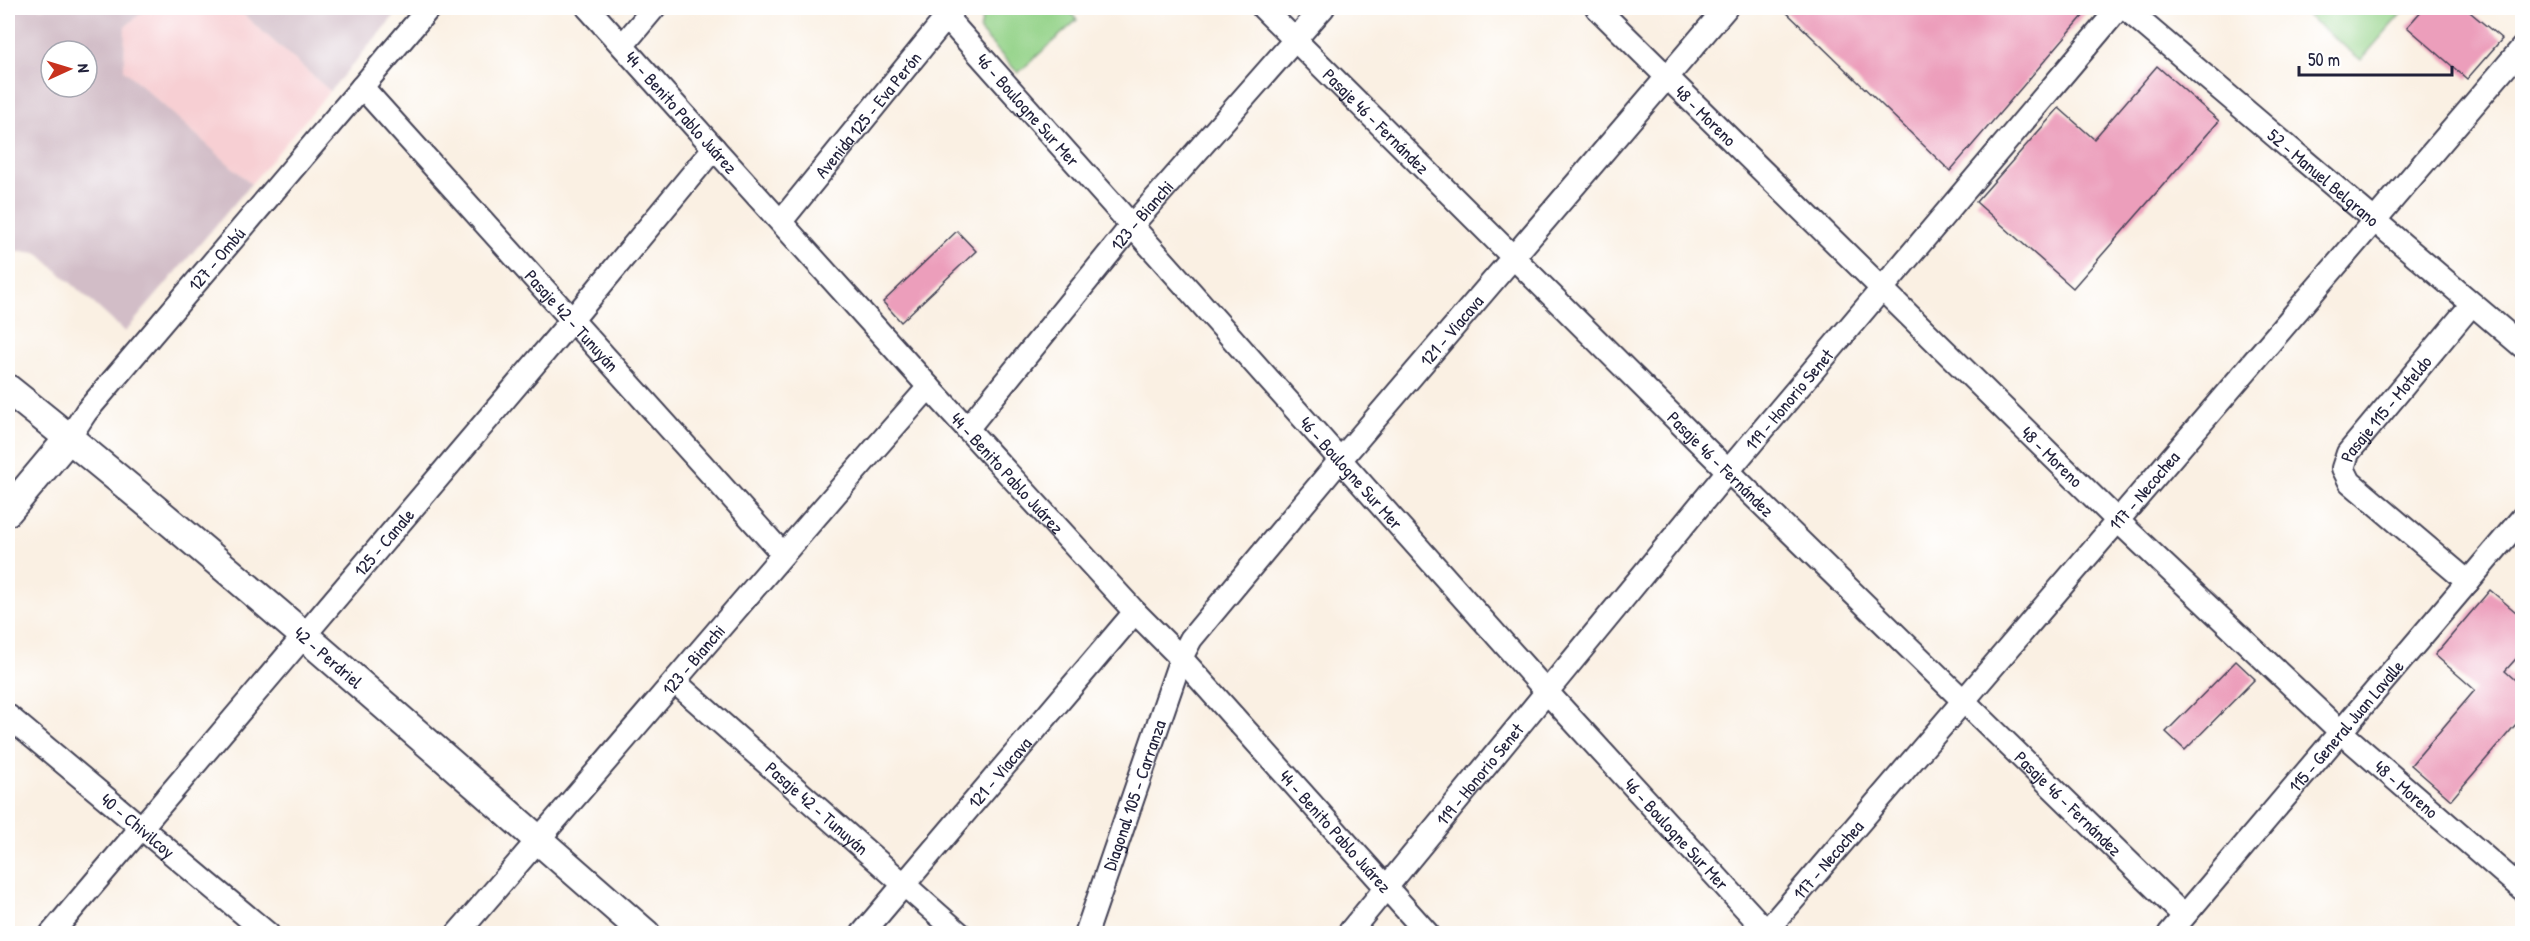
<svg xmlns="http://www.w3.org/2000/svg" width="2530" height="941" viewBox="0 0 2530 941" font-family="'Patrick Hand',sans-serif">
<style>
.built{fill:#f7cfd3}
.industrial{fill:#d2bdc7;fill-rule:evenodd}
.green{fill:#94d389;stroke:#5b7a62;stroke-width:1.5}
.building{fill:#ec9ebb}
.lines{fill:none;stroke-linecap:round;stroke-linejoin:round}
.minor-casing{stroke:#424154;stroke-width:26}
.tertiary-casing{stroke:#424154;stroke-width:32}
.minor{stroke:#fff;stroke-width:22}
.tertiary{stroke:#fff;stroke-width:28}
.labels{text-anchor:middle;dominant-baseline:central;stroke-width:4.5;stroke-linejoin:round;paint-order:stroke}
.street-label{font-size:18px;fill:#22223b;stroke:#fff}
</style>
<rect width="100%" height="100%" fill="#fff"/>
<filter id="ink" filterUnits="userSpaceOnUse"><feTurbulence type="fractalNoise" baseFrequency=".0167" numOctaves="2"/><feDisplacementMap in="SourceGraphic" scale="12" xChannelSelector="R" yChannelSelector="G"/><feConvolveMatrix kernelMatrix="1 2 1 2 8 2 1 2 1" color-interpolation-filters="sRGB"/></filter>
<filter id="wash" filterUnits="userSpaceOnUse"><feTurbulence type="fractalNoise" baseFrequency=".008" numOctaves="4" result="noise"/><feDisplacementMap in="SourceGraphic" scale="24" xChannelSelector="R" yChannelSelector="G"/><feGaussianBlur stdDeviation="1.35" result="paint"/><feColorMatrix in="noise" values="0 0 0 0 0 0 0 0 0 0 0 0 0 0 0 0 0 1.4 0 .05"/><feComposite in="paint" operator="in"/></filter>
<g filter="url(#wash)">
<rect width="100%" height="100%" fill="#faf0e3"/>
<polygon class="built" points="147,8 236,8 330,91 251,184 124,70 125,27"/>
<g class="industrial">
<path d="M8 8H147L125 27 124 70 251 184 125 332 38 253 8 250ZM51 51H87V87H51Z"/>
<polygon points="236,8 401,8 330,91"/>
</g>
<g class="green">
<polygon points="988,8 1066,8 1077,20 1018,73 980,31 983,14"/>
<polygon points="2298,8 2406,8 2361,60"/>
</g>
<g id="blocks">
<g class="building">
<polygon points="1782,8 2090,8 1950,171"/>
<polygon points="2424,8 2465,8 2502,39 2467,79 2407,27"/>
<polygon points="2157,66 2219,121 2073,288 1976,202 2059,108 2094,139"/>
<polygon points="957,231 976,251 901,322 883,302"/>
<polygon points="2490,590 2523,618 2523,651 2505,671 2523,687 2523,716 2451,800 2411,765 2475,690 2435,655"/>
<polygon points="2236,661 2255,679 2185,750 2166,732"/>
</g>
</g>
</g>
<g filter="url(#ink)">
<use href="#blocks" fill-opacity="0" stroke="#424154" stroke-width="1.5"/>
<g class="lines">
<g class="minor-casing">
<g id="minor">
<path id="s1" d="M588 8 929 387 1135 612 1181 658 1428 934"/>
<path id="s2" d="M938 8 1547 692 1769 934"/>
<path id="s3" d="M1263 8 1728 471 2184 916"/>
<path id="s4" d="M1597 8 2119 522 2341 732 2522 889"/>
<path id="s5" d="M2125 8 2522 346"/>
<polyline points="623,45 654,8"/>
<path id="s6" d="M362 87 782 553"/>
<path id="s7" d="M782 220 954 8"/>
<path id="s8" d="M967 429 1133 224 1323 8"/>
<path id="s9" d="M69 438 86 412 429 8"/>
<path id="s10" d="M2468 582 2350 482 2343 468 2348 453 2472 304"/>
<path id="s11" d="M675 682 960 934"/>
<path id="s12" d="M8 716 268 934"/>
<path id="s13" d="M51 934 571 321 714 148"/>
<path id="s14" d="M457 934C615 752 770 567 929 387"/>
<path id="s15" d="M862 934 1135 612"/>
<path id="s16" d="M1086 934 1181 658 1191 639 1341 459 1726 8"/>
<path id="s17" d="M1348 934 1728 471 2119 8"/>
<path id="s18" d="M1764 934 2522 48"/>
<path id="s19" d="M2169 934 2522 518"/>
</g>
</g>
<g class="tertiary-casing">
<g id="tertiary">
<path id="s20" d="M8 389C226 563 435 750 646 934"/>
<polyline points="8,511 69,438"/>
</g>
</g>
<use href="#minor" class="minor"/>
<use href="#tertiary" class="tertiary"/>
</g>
</g>
<g class="labels">
<g class="street-label">
<text stroke="none"><textPath href="#s2" startOffset="136">46 - Boulogne Sur Mer</textPath></text>
<text stroke="none"><textPath href="#s1" startOffset="140">44 - Benito Pablo Juárez</textPath></text>
<text stroke="none"><textPath href="#s7" startOffset="136">Avenida 125 - Eva Perón</textPath></text>
<text stroke="none"><textPath href="#s4" startOffset="153">48 - Moreno</textPath></text>
<text stroke="none"><textPath href="#s3" startOffset="160">Pasaje 46 - Fernández</textPath></text>
<text stroke="none"><textPath href="#s5" startOffset="261">52 - Manuel Belgrano</textPath></text>
<text stroke="none"><textPath href="#s8" startOffset="276">123 - Bianchi</textPath></text>
<text stroke="none"><textPath href="#s9" startOffset="232">127 - Ombú</textPath></text>
<text stroke="none"><textPath href="#s6" startOffset="314">Pasaje 42 - Tunuyán</textPath></text>
<text stroke="none"><textPath href="#s16" startOffset="717">121 - Viacava</textPath></text>
<text stroke="none"><textPath href="#s17" startOffset="693">119 - Honorio Senet</textPath></text>
<text stroke="none"><textPath href="#s10" startOffset="244">Pasaje 115 - Moteldo</textPath></text>
<text stroke="none"><textPath href="#s4" startOffset="639">48 - Moreno</textPath></text>
<text stroke="none"><textPath href="#s3" startOffset="646">Pasaje 46 - Fernández</textPath></text>
<text stroke="none"><textPath href="#s1" startOffset="626">44 - Benito Pablo Juárez</textPath></text>
<text stroke="none"><textPath href="#s2" startOffset="622">46 - Boulogne Sur Mer</textPath></text>
<text stroke="none"><textPath href="#s18" startOffset="584">117 - Necochea</textPath></text>
<text stroke="none"><textPath href="#s13" startOffset="514">125 - Canale</textPath></text>
<text stroke="none"><textPath href="#s20" startOffset="418">42 - Perdriel</textPath></text>
<text stroke="none"><textPath href="#s14" startOffset="362">123 - Bianchi</textPath></text>
<text stroke="none"><textPath href="#s19" startOffset="273">115 - General Juan Lavalle</textPath></text>
<text stroke="none"><textPath href="#s15" startOffset="212">121 - Viacava</textPath></text>
<text stroke="none"><textPath href="#s17" startOffset="207">119 - Honorio Senet</textPath></text>
<text stroke="none"><textPath href="#s4" startOffset="1125">48 - Moreno</textPath></text>
<text stroke="none"><textPath href="#s16" startOffset="147">Diagonal 105 - Carranza</textPath></text>
<text stroke="none"><textPath href="#s3" startOffset="1132">Pasaje 46 - Fernández</textPath></text>
<text stroke="none"><textPath href="#s11" startOffset="190">Pasaje 42 - Tunuyán</textPath></text>
<text stroke="none"><textPath href="#s12" startOffset="170">40 - Chivilcoy</textPath></text>
<text stroke="none"><textPath href="#s1" startOffset="1112">44 - Benito Pablo Juárez</textPath></text>
<text stroke="none"><textPath href="#s2" startOffset="1108">46 - Boulogne Sur Mer</textPath></text>
<text stroke="none"><textPath href="#s18" startOffset="98">117 - Necochea</textPath></text>
</g>
</g>
<rect width="2530" height="941" fill="none" stroke="#fff" stroke-width="30"/>
<g transform="translate(69 69) rotate(86)"><circle r="28" fill="#ffffff" stroke="#a7a7b1" stroke-width="1.5"/>
<path d="M0-4.5L10 22L0 15L-10 22Z" fill="#c8321e"/>
<text y="-9" font-size="16" font-weight="bold" text-anchor="middle" fill="#22223b">N</text>
</g>
<path d="M2299 66v9h153v-9" fill="none" stroke="#22223b" stroke-width="3"/>
<text x="2308" y="66" font-size="18" fill="#22223b" stroke="#ffffff" stroke-width="4.5" paint-order="stroke">50 m</text>
</svg>
